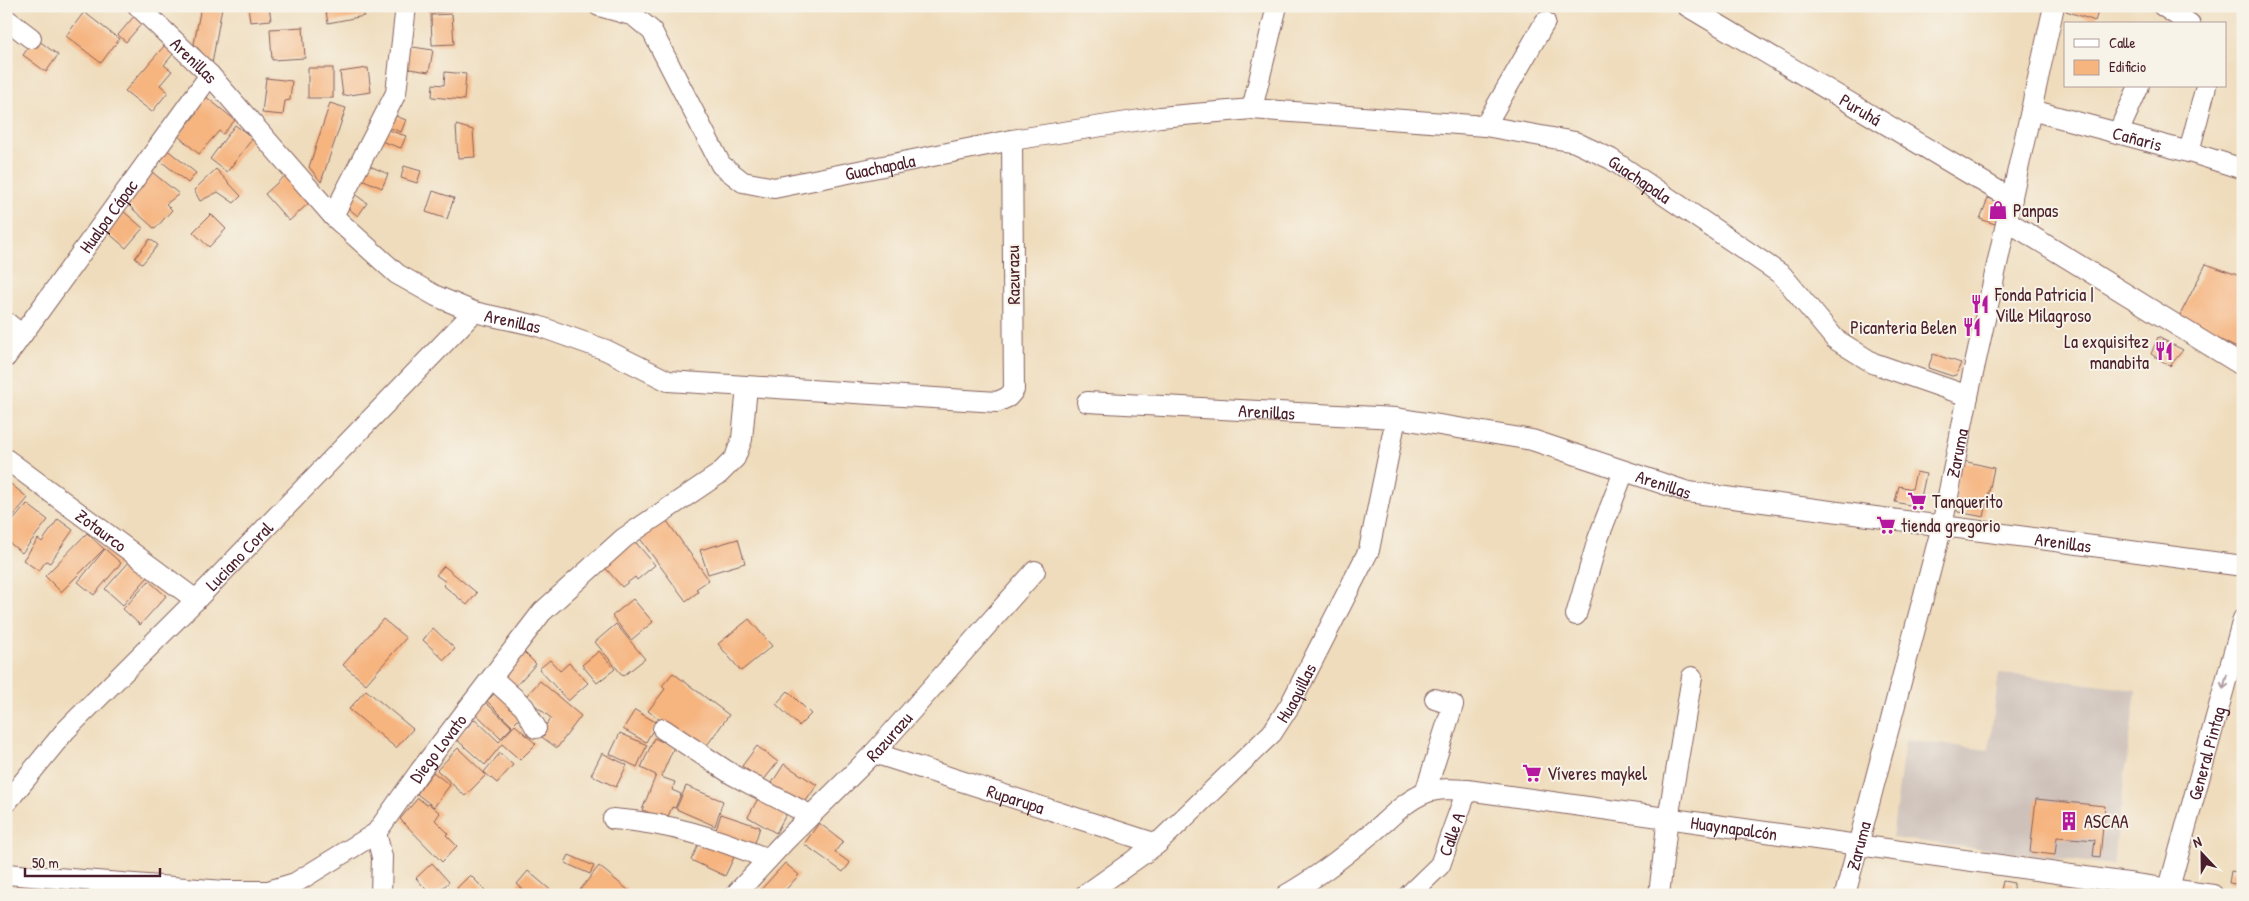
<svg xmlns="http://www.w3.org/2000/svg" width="2249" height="901" viewBox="0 0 2249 901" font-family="'Patrick Hand',sans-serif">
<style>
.industrial{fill:#cec1ba}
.building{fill:#f6b47f}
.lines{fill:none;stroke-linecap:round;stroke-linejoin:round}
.minor-casing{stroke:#84615e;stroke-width:22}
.minor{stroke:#fff;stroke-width:20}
.oneway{stroke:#ae9aa0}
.labels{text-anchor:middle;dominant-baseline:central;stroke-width:4;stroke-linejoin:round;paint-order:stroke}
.street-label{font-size:18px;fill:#4a1f2b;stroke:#f7f3e8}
.poi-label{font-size:18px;fill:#4a1f2b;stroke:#f7f3e8;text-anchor:start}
</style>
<rect width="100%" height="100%" fill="#f7f3e8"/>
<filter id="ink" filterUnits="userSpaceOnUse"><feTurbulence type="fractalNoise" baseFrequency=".02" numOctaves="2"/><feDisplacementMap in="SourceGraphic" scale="10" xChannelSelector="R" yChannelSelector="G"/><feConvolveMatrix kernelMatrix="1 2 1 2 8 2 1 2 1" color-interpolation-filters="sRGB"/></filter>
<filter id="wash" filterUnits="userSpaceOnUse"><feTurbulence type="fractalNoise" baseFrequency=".0096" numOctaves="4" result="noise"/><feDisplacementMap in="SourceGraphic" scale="20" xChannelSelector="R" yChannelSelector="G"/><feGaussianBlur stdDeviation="1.12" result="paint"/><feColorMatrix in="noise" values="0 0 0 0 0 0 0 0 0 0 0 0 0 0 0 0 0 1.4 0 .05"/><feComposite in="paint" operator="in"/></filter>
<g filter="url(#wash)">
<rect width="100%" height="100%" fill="#efdcbc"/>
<polygon class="industrial" points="1999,673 2136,690 2113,865 1892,838 1905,740 1989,750"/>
<g id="blocks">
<g class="building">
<polygon points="201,6 222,7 212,64 194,44"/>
<polygon points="248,6 269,6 271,20 250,22"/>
<polygon points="325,6 362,6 364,16 328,23"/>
<polygon points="370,6 390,6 390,13 371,14"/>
<polygon points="428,6 452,6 452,11 429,13"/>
<polygon points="2068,6 2100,6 2095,21 2066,11"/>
<polygon points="84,12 119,39 101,63 66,36"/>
<polygon points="136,14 144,21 126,42 118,35"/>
<polygon points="452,14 454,44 432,45 431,15"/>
<polygon points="303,27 305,58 272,60 270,29"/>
<polygon points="35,38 58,55 46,72 23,55"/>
<polygon points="165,45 174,53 164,65 172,71 160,85 168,92 152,112 125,91"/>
<polygon points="406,46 433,50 429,72 403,68"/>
<rect x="308" y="68" width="25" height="30"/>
<polygon points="368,68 371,92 343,96 340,72"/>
<polygon points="445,72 466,74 464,100 432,97 433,84 444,85"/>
<polygon points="266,78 292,81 290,100 285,101 283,115 262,113"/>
<polygon points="205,96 235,120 223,134 219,131 199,154 178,136 197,113 194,110"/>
<polygon points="330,103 346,108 321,182 309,167"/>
<polygon points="388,113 406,120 401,132 383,125"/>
<polygon points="235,125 253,138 227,172 210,159"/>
<polygon points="456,125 473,130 475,157 458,158"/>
<polygon points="383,128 406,136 401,148 378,140"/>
<polygon points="165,148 196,173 188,183 157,158"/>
<polygon points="363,163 388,174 382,188 357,177"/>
<polygon points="404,166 421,171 417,183 401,178"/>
<polygon points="216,169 241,196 234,203 218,192 200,201 194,190"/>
<polygon points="152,172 179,194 166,204 172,210 155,229 126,203"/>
<polygon points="287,174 311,201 289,221 265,194"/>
<polygon points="433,191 454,198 447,219 426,212"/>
<polygon points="353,193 367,203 358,216 344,205"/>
<polygon points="1988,198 2000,202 2001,209 1995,224 1980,219"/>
<polygon points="123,211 143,228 126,248 106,231"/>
<polygon points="211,214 226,229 209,247 193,232"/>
<polygon points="150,239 158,245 142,264 135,258"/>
<polygon points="2206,264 2243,277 2243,351 2178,319"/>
<polygon points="2158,337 2183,350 2170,366 2151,354"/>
<polygon points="1933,354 1961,363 1956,375 1952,376 1928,368"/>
<polygon points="1959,460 1994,468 1984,517 1958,512 1954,507"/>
<polygon points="1916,472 1926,474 1919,507 1895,502 1899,486 1912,489"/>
<polygon points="6,480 28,498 6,525"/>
<polygon points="27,504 48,520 22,553 6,540 6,529"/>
<polygon points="664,517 709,580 696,589 698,592 686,601 638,536"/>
<polygon points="58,519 73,530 50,563 46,561 39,571 23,560 38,539 42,542"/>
<polygon points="87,533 104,549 61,592 45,576"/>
<polygon points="632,538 655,565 637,580 635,577 622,587 602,564"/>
<polygon points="738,539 745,563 708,574 700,550"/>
<polygon points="105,549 121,563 94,595 78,582"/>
<polygon points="130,561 148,577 123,605 105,589"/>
<polygon points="444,566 477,593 467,605 443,585 446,582 436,575"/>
<polygon points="149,581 166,596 140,625 123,609"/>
<polygon points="633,599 653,622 631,640 612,616"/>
<polygon points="383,619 406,638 366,684 343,665"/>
<polygon points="749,619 772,646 741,671 718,644"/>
<polygon points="616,624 645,659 623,676 595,642"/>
<polygon points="433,628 455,649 444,660 423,640"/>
<polygon points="599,651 615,669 597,683 582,665"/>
<polygon points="524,652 536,664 512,690 500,679"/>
<polygon points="550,660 560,671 569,663 588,683 568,701 539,669"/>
<polygon points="673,673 729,715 705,748 670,727 648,711 665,689 662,686"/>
<polygon points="540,681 581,716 557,748 539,735 551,718 525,697"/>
<polygon points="366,690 413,729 396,748 349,709"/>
<polygon points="498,690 523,715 512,726 487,701"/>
<polygon points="788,691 811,714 799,726 776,704"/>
<polygon points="485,702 512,727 501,738 475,713"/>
<polygon points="635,710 657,723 646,742 623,729"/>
<polygon points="475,719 499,742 515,725 536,744 520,760 502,744 485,765 456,739"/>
<polygon points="620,733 647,745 637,767 610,754"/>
<polygon points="654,738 674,747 661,777 675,782 672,790 681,794 675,808 672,807 668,816 662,814 661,817 642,810 656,775 641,768"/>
<polygon points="757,746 778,762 763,781 742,766"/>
<polygon points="458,748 486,775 465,796 437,770"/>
<polygon points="500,753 513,765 497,783 484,772"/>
<polygon points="602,753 627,765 616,787 591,775"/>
<polygon points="784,764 817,785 802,807 770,786"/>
<polygon points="433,772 450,785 434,807 417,794"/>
<polygon points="686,786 723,801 715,826 676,809"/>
<polygon points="761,793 789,809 776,833 748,817"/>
<polygon points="418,798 427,805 429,804 440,813 435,820 448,833 446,835 457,846 442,862 400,819"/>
<polygon points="2036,799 2105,806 2100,857 2093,856 2095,840 2057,837 2055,855 2030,852"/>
<polygon points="721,814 760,827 754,846 715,833"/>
<polygon points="819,823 843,841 835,852 850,863 843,872 804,844"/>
<polygon points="703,836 737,851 725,876 691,860"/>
<polygon points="569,855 594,866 590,874 565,863"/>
<polygon points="432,863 449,882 435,895 431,895 416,878"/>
<polygon points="785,863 799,875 781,895 756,895"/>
<polygon points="599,866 634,895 576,895"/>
<polygon points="528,871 554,893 553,895 529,895 517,884"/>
<polygon points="2231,871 2243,873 2243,885 2229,883"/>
<polygon points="470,875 488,893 486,895 463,895 457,888"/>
<polygon points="2003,881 2014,883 2012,895 2000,895"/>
</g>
</g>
</g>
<g filter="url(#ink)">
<use href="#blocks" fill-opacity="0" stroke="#84615e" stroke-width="1"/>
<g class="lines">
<g class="minor-casing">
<g id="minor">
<path id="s1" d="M138 6 210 75 333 216 397 274 436 296 474 312 538 326 606 350 668 381 997 402 1008 397 1014 390 1012 140"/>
<path id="s2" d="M599 6 634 16 652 31 721 165 743 182 774 188 1012 140 1160 117 1252 109"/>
<path id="s3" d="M1277 6 1252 109 1485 126 1575 142 1611 159 1782 275 1835 339 1873 363 1968 396"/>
<path id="s4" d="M1687 6 2012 199"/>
<polyline points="2163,6 2190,24"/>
<polyline points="6,19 31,38"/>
<path id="s5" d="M2031 110 2189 152 2243 169"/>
<polyline points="1485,126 1545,22"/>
<polyline points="2118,133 2139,86"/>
<polyline points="2189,152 2206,86"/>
<polyline points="333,216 396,93 406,6"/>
<polyline points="2007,221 2243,366"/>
<polyline points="6,322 22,335"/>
<path id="s6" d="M6 357 210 75"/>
<path id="s7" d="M1087 402 1396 418 1532 440 1688 492 2243 566"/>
<path id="s8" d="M6 459 196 600"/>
<polyline points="1576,615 1598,539 1624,471"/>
<polyline points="492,678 524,707 536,728"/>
<polyline points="663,729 733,775 810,815"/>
<path id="s9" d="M874 753 1157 844"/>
<polyline points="1425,793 1453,705 1435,699"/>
<path id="s10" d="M6 803 65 731 196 600 474 312"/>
<path d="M613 819C669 823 716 838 768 859"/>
<polyline points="376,833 382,857 381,895"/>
<path id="s11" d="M6 874 224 891H268L295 883 376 833 420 771 542 612 624 538 719 474 735 458 742 439 747 387"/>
<path id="s12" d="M2169 888 2243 619"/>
<path id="s13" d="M735 895 784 842 874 753 1035 571"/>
<path id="s14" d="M1085 895 1157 844 1272 733 1290 705 1369 550 1396 418"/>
<path id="s15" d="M1286 895C1318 877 1345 855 1373 832 1389 819 1405 801 1425 793 1438 788 1453 789 1467 790L2213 895"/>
<path id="s16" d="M1409 895 1440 865 1467 790"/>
<polyline points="1659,895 1667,825 1692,677"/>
<path id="s17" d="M1845 895 1942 526 1968 396 2054 6"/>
</g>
</g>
<use href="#minor" class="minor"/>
</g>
<defs><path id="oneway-shaft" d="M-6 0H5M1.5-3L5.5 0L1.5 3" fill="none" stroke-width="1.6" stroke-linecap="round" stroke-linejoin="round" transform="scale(1.25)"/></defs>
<use class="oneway" href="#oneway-shaft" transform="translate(2225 682) rotate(105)"/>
</g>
<defs>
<g id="shop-bare" transform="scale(1.5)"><path d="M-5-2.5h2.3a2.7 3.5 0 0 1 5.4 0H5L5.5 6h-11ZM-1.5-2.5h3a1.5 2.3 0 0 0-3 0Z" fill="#b5179e" stroke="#f7f3e8" stroke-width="2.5" paint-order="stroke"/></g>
<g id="restaurant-bare" transform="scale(1.5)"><path d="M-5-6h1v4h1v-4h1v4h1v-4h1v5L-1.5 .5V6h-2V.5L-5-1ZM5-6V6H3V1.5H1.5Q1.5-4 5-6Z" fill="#b5179e" stroke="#f7f3e8" stroke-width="2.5" paint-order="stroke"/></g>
<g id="supermarket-bare" transform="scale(1.5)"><path d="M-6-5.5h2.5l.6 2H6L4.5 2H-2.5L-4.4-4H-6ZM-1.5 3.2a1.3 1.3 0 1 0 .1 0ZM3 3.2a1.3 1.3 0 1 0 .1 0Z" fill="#b5179e" stroke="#f7f3e8" stroke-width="2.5" paint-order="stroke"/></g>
<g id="building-bare" transform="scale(1.5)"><path d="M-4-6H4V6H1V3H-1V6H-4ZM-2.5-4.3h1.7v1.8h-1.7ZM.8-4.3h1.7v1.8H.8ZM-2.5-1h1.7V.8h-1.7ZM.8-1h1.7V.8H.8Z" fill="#b5179e" stroke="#f7f3e8" stroke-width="2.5" paint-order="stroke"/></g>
</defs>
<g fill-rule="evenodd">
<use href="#shop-bare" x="1998" y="210"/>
<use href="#restaurant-bare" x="1980" y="304"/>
<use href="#restaurant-bare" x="1972" y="327"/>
<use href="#restaurant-bare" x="2164" y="351"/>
<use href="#supermarket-bare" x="1917" y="501"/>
<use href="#supermarket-bare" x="1886" y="525"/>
<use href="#supermarket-bare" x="1532" y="773"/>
<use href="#building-bare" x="2069" y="821"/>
</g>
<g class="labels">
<g class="street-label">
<text stroke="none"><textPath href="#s1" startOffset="78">Arenillas</textPath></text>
<text stroke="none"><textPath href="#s4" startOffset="202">Puruhá</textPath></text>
<text stroke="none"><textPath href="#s5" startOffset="110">Cañaris</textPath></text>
<text stroke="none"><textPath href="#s2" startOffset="378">Guachapala</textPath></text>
<text stroke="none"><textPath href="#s3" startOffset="506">Guachapala</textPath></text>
<text stroke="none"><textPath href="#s6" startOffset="174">Hualpa Cápac</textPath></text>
<text transform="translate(1013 275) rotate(-91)">Razurazu</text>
<text stroke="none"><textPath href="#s1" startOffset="499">Arenillas</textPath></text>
<text stroke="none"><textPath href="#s7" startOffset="180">Arenillas</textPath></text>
<text stroke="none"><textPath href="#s17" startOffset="456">Zaruma</textPath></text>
<text stroke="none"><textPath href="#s7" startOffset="586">Arenillas</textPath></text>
<text stroke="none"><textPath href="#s8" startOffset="119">Zotaurco</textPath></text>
<text stroke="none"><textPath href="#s7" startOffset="990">Arenillas</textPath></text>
<text stroke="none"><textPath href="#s10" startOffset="340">Luciano Coral</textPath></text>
<text stroke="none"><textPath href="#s14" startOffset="295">Huaquillas</textPath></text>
<text stroke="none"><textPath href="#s13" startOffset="221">Razurazu</textPath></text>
<text stroke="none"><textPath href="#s11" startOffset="491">Diego Lovato</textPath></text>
<text stroke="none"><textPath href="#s12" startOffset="140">General Pintag</textPath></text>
<text stroke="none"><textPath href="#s9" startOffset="149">Ruparupa</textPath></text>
<text stroke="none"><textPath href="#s15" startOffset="485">Huaynapalcón</textPath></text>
<text stroke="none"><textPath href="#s16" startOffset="76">Calle A</textPath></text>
<text stroke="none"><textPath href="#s17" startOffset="51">Zaruma</textPath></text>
</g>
<g class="poi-label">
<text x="2013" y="210">Panpas</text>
<text x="1995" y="294">Fonda Patricia |<tspan x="1995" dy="21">Ville Milagroso</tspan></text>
<text x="1957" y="327" text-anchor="end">Picanteria Belen</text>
<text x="2149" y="341" text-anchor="end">La exquisitez<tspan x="2149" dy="21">manabita</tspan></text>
<text x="1932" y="501">Tanquerito</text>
<text x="1901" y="525">tienda gregorio</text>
<text x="1547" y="773">Víveres maykel</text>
<text x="2084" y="821">ASCAA</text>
</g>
</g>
<rect width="2249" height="901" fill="none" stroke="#f7f3e8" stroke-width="25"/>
<rect x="2064" y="22" width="162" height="65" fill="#f7f3e8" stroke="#b29e9c"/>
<rect x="2074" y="39" width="25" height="8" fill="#ffffff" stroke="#b29e9c"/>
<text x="2109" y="48" font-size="15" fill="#4a1f2b">Calle</text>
<rect x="2074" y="60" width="25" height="15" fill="#f6b47f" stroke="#b29e9c"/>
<text x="2109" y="72" font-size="15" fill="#4a1f2b">Edificio</text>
<g transform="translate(2202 854) rotate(338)" stroke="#f7f3e8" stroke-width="4" paint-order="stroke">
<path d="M0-4L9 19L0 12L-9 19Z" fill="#4a1f2b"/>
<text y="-8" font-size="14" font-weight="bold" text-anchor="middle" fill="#4a1f2b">N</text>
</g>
<path d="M25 868v8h135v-8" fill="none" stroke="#4a1f2b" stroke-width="2.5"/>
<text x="32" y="868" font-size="15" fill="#4a1f2b" stroke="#f7f3e8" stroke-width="4" paint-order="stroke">50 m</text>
</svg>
